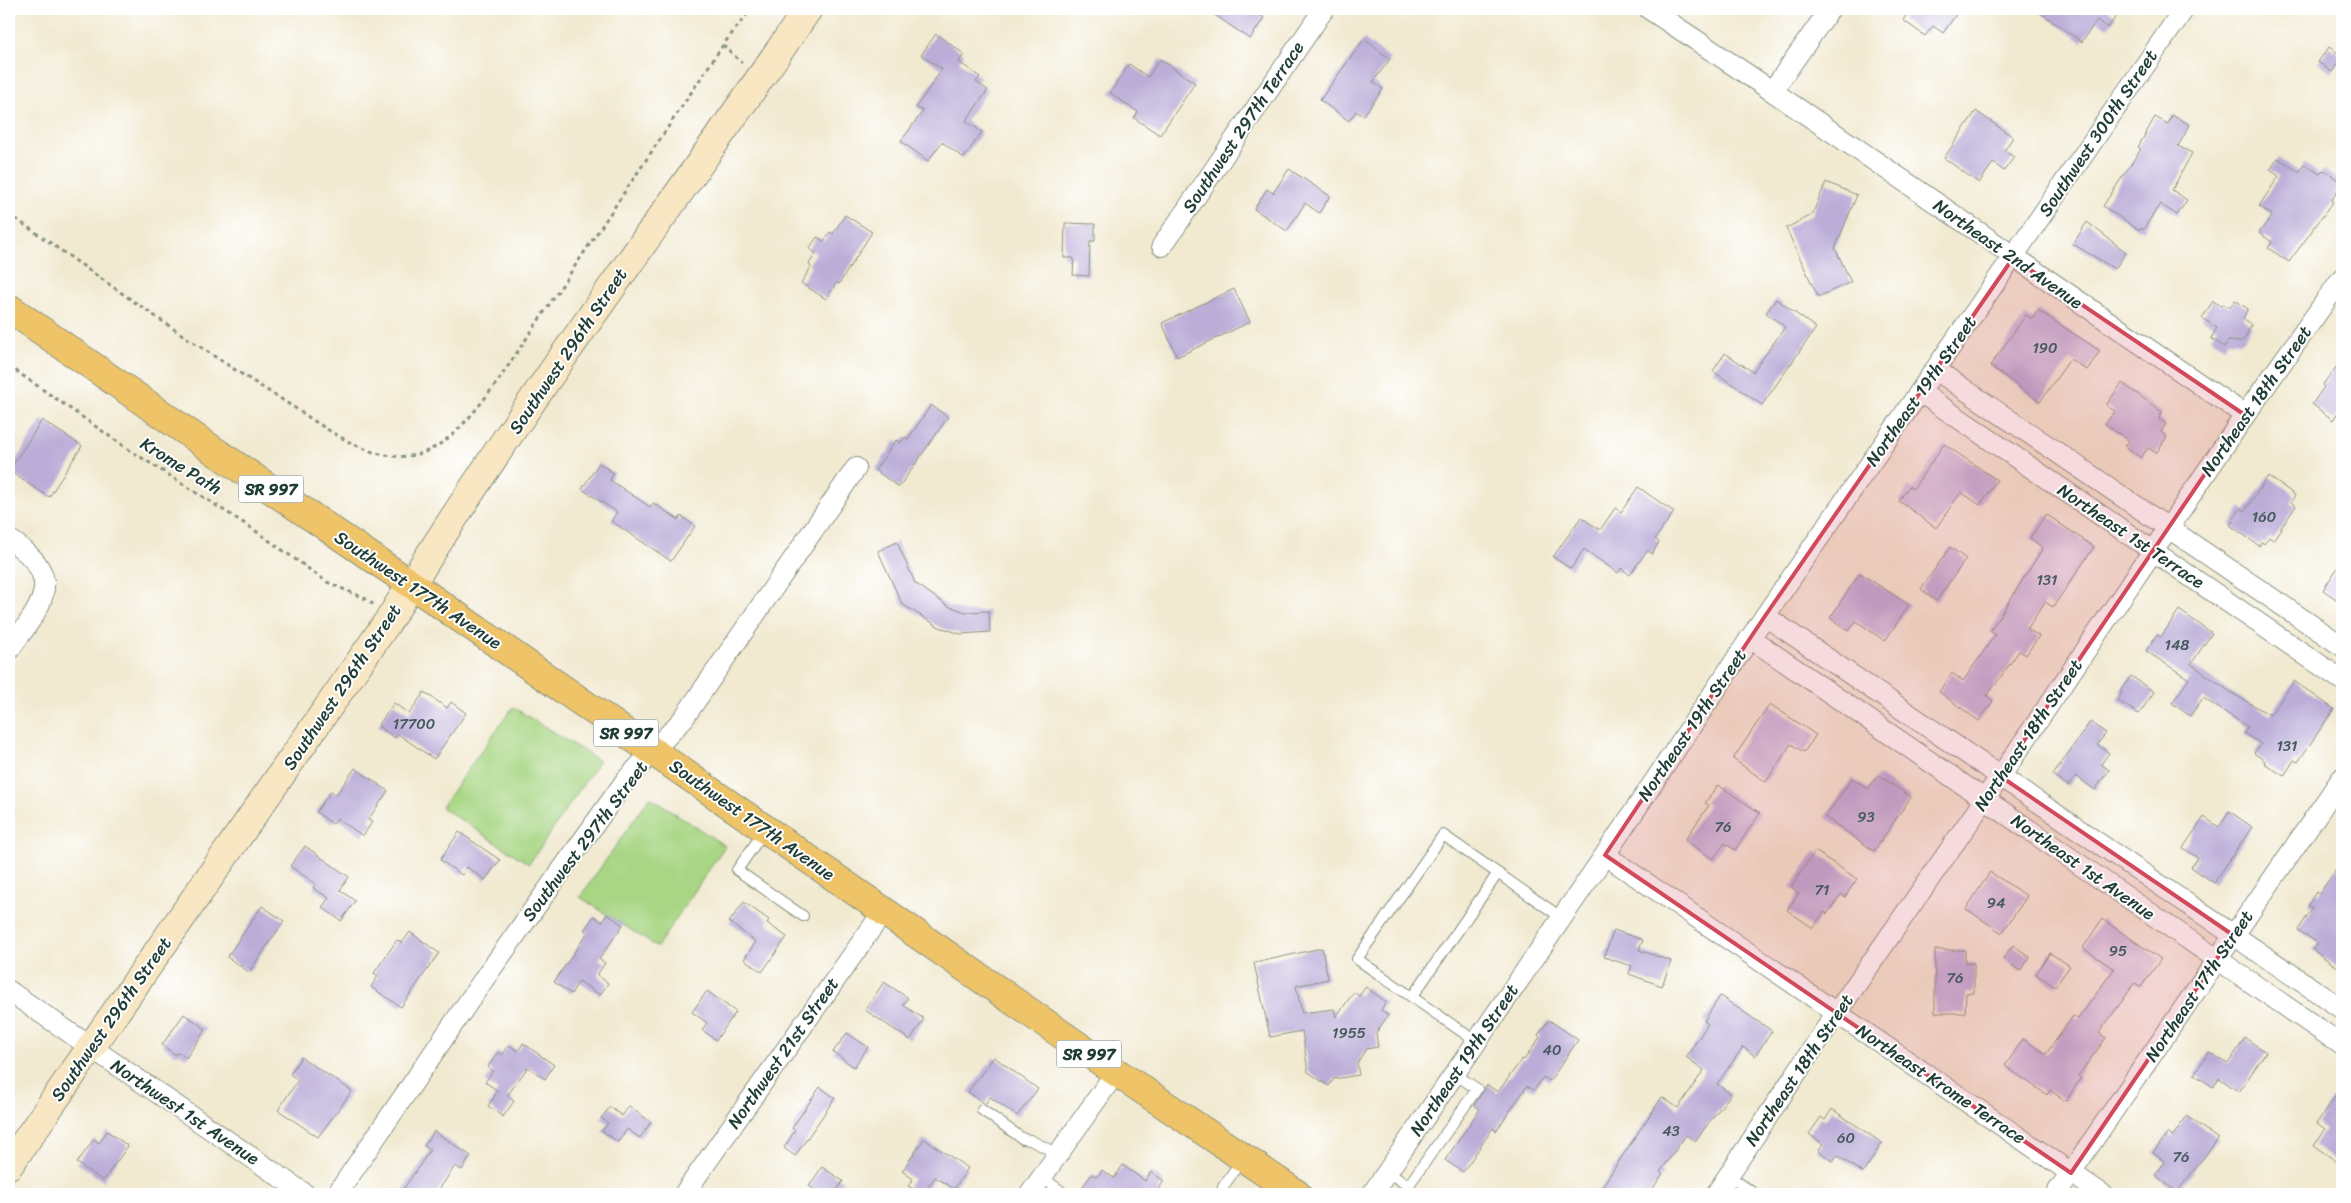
<svg xmlns="http://www.w3.org/2000/svg" width="2351" height="1203" viewBox="0 0 2351 1203" font-family="Sriracha,sans-serif">
<style>
.green{fill:#a8d684;stroke:#648a5c}
.building{fill:#bbadd8}
.lines{fill:none;stroke-linecap:round;stroke-linejoin:round}
.lane-casing{stroke:#889382;stroke-width:12}
.street-casing{stroke:#889382;stroke-width:22}
.secondary-casing{stroke:#889382;stroke-width:30}
.highway-casing{stroke:#889382;stroke-width:30}
.path{stroke:#889382;stroke-width:3;stroke-dasharray:4 4;stroke-linecap:butt}
.lane{stroke:#fff;stroke-width:10}
.street{stroke:#fff;stroke-width:20}
.secondary{stroke:#f9e7c3;stroke-width:28}
.highway{stroke:#efc469;stroke-width:28}
.marked{fill:#d1495b;fill-opacity:0.2;stroke:#d1495b;stroke-width:4;stroke-linejoin:round}
.labels{text-anchor:middle;dominant-baseline:central;stroke-width:4;stroke-linejoin:round;paint-order:stroke}
.number-label{font-size:15px;fill:#46595d}
.shield{fill:#fff;stroke:#627771;stroke-width:1}
.shield-label{font-size:16px;font-weight:bold;fill:#1f3d34}
.street-label{font-size:18px;fill:#1f3d34;stroke:#fff}
</style>
<rect width="100%" height="100%" fill="#fff"/>
<filter id="ink" filterUnits="userSpaceOnUse"><feTurbulence type="fractalNoise" baseFrequency=".02" numOctaves="2"/><feDisplacementMap in="SourceGraphic" scale="10" xChannelSelector="R" yChannelSelector="G"/><feConvolveMatrix kernelMatrix="1 2 1 2 8 2 1 2 1" color-interpolation-filters="sRGB"/></filter>
<filter id="wash" filterUnits="userSpaceOnUse"><feTurbulence type="fractalNoise" baseFrequency=".0096" numOctaves="4" result="noise"/><feDisplacementMap in="SourceGraphic" scale="20" xChannelSelector="R" yChannelSelector="G"/><feGaussianBlur stdDeviation="1.12" result="paint"/><feColorMatrix in="noise" values="0 0 0 0 0 0 0 0 0 0 0 0 0 0 0 0 0 1.4 0 .05"/><feComposite in="paint" operator="in"/></filter>
<g filter="url(#wash)">
<rect width="100%" height="100%" fill="#f1e9d0"/>
<g class="green">
<polygon points="513,707 599,761 529,864 441,807"/>
<polygon points="650,797 725,846 657,947 580,897"/>
</g>
<g id="blocks">
<g class="building">
<polygon points="1206,9 1251,9 1264,18 1250,39"/>
<polygon points="1911,9 1960,9 1943,33 1933,26 1925,36 1903,20"/>
<polygon points="2035,9 2106,9 2116,16 2108,28 2097,20 2082,42"/>
<polygon points="936,34 964,54 959,62 980,77 976,82 988,90 966,121 982,132 964,158 942,142 928,161 901,141 923,111 916,107 942,69 921,55"/>
<polygon points="1364,39 1390,59 1373,82 1383,89 1363,116 1356,111 1349,121 1320,100"/>
<polygon points="2329,47 2342,56 2332,72 2318,62"/>
<polygon points="1160,59 1195,83 1160,135 1134,118 1138,112 1110,93 1129,64 1148,77"/>
<polygon points="1976,111 2013,137 2004,151 2014,157 2004,171 1993,163 1979,183 1944,158"/>
<polygon points="2172,115 2190,125 2178,146 2192,153 2172,190 2187,200 2177,215 2160,204 2143,230 2141,228 2139,230 2103,206 2141,149 2138,147 2155,117 2168,124"/>
<polygon points="2278,158 2299,172 2304,164 2320,174 2324,170 2342,183 2331,201 2333,202 2289,262 2268,248 2272,242 2259,233 2272,215 2259,206 2279,176 2270,170"/>
<polygon points="1289,169 1330,196 1319,213 1305,203 1287,231 1254,209 1267,189 1273,193"/>
<polygon points="1826,182 1857,195 1835,248 1851,282 1818,297 1786,228 1812,215"/>
<polygon points="845,215 872,232 839,284 837,282 826,299 801,283 811,267 809,264 816,253 809,249 817,237 824,241 830,232 833,234"/>
<polygon points="2087,222 2126,252 2115,269 2073,244"/>
<polygon points="1065,223 1095,224 1095,241 1090,241 1089,276 1073,275 1074,258 1064,258"/>
<polygon points="1234,289 1250,322 1177,357 1162,323"/>
<polygon points="1776,299 1816,328 1762,405 1713,371 1725,353 1753,372 1785,327 1766,313"/>
<polygon points="2235,300 2248,309 2243,318 2251,325 2245,338 2240,342 2228,341 2224,347 2211,338 2217,328 2202,318 2213,301 2221,306 2223,304 2230,308"/>
<polygon points="2038,310 2100,351 2087,370 2070,359 2040,402 1990,366 2026,315 2032,319"/>
<polygon points="2342,360 2342,406 2333,420 2312,404 2324,387 2322,385"/>
<polygon points="2122,383 2162,412 2159,419 2166,424 2161,432 2167,437 2156,453 2148,448 2141,458 2125,446 2129,441 2105,424 2115,411 2106,405"/>
<polygon points="931,405 948,417 899,487 875,470 896,440 900,443 905,437 908,439"/>
<polygon points="42,420 82,446 49,497 9,471"/>
<polygon points="1944,444 1997,480 1980,505 1961,492 1936,528 1899,501 1909,486 1913,489"/>
<polygon points="599,463 614,473 610,480 650,507 653,503 679,520 681,516 695,526 671,561 611,521 617,512 582,489"/>
<polygon points="2268,476 2295,495 2291,502 2296,506 2273,540 2269,537 2264,544 2262,542 2259,546 2230,525 2241,508 2245,511"/>
<polygon points="1638,487 1674,512 1655,539 1659,542 1652,554 1648,551 1643,556 1630,575 1621,568 1618,573 1584,549 1571,569 1553,557 1581,517 1600,530 1615,508 1621,512"/>
<polygon points="2046,514 2094,547 2053,607 2045,602 2027,629 2039,636 2026,655 2019,651 1987,696 1993,701 1979,721 1939,692 1952,673 1963,681 1995,635 1990,631 2043,548 2030,538"/>
<polygon points="897,542 915,583 948,606 966,612 989,611 990,632 961,634 939,627 902,604 878,551"/>
<polygon points="1950,547 1966,559 1936,601 1921,589"/>
<polygon points="2342,561 2342,603 2323,590"/>
<polygon points="1860,573 1909,605 1885,641 1856,621 1849,631 1830,618"/>
<polygon points="2179,610 2212,633 2191,664 2232,693 2270,715 2294,681 2334,709 2298,762 2294,760 2284,776 2264,763 2265,761 2254,753 2261,744 2244,733 2248,727 2203,698 2190,716 2172,703 2189,679 2146,651 2157,634 2161,637"/>
<polygon points="2131,676 2154,692 2139,714 2117,700 2122,693 2120,691"/>
<polygon points="424,692 447,708 451,702 466,713 434,759 398,734 395,738 378,726 394,703 409,714"/>
<polygon points="1770,704 1816,735 1804,752 1791,744 1766,782 1733,759"/>
<polygon points="2090,722 2106,733 2097,745 2109,753 2101,764 2109,770 2095,790 2076,776 2068,786 2053,775"/>
<polygon points="355,768 388,791 368,820 372,822 363,836 337,818 333,824 316,812 331,791 336,795"/>
<polygon points="1878,775 1911,797 1874,851 1825,817 1852,778 1868,789"/>
<polygon points="1718,785 1760,813 1735,850 1725,843 1713,859 1685,840 1709,805 1705,803"/>
<polygon points="2229,811 2252,827 2214,883 2191,867 2198,858 2183,848 2204,817 2219,827"/>
<polygon points="459,832 500,860 485,880 467,867 462,875 440,860"/>
<polygon points="305,846 349,877 340,890 355,901 341,921 322,907 329,898 313,888 316,884 290,866"/>
<polygon points="1815,851 1857,879 1845,897 1841,894 1827,914 1824,912 1813,928 1787,910 1799,893 1791,887"/>
<polygon points="2342,861 2342,970 2313,950 2318,943 2298,930 2313,908 2308,905 2316,892 2319,894"/>
<polygon points="1990,872 2027,896 2002,933 1966,909"/>
<polygon points="744,902 769,920 767,923 787,937 762,972 744,959 756,942 729,922"/>
<polygon points="262,906 284,921 249,972 227,957"/>
<polygon points="607,914 623,925 599,959 605,963 597,975 608,983 600,995 579,981 571,994 554,982 588,932 584,930 594,916 602,922"/>
<polygon points="2102,919 2161,959 2141,987 2135,983 2099,1033 2106,1038 2078,1076 2081,1078 2066,1101 2050,1090 2047,1095 2005,1066 2023,1039 2046,1054 2073,1016 2078,1019 2114,969 2083,948"/>
<polygon points="1614,930 1643,940 1639,950 1671,961 1662,986 1629,974 1632,966 1604,957"/>
<polygon points="410,932 439,953 401,1007 371,987 378,976 374,973 397,940 402,943"/>
<polygon points="2013,945 2030,957 2020,971 2003,958"/>
<polygon points="1322,948 1328,979 1296,986 1302,1013 1334,1009 1336,1017 1354,992 1359,996 1366,987 1386,1002 1381,1010 1388,1015 1376,1033 1378,1047 1366,1049 1357,1063 1359,1075 1334,1079 1329,1086 1308,1072 1302,1031 1270,1037 1254,963"/>
<polygon points="1935,950 1965,950 1965,963 1974,963 1974,993 1966,993 1965,1013 1935,1013"/>
<polygon points="2050,953 2070,966 2055,987 2036,974"/>
<polygon points="884,982 908,998 903,1005 924,1019 910,1040 865,1010"/>
<polygon points="707,991 736,1012 716,1040 702,1030 707,1023 692,1012"/>
<polygon points="1720,996 1772,1031 1755,1056 1743,1047 1717,1084 1731,1094 1695,1141 1686,1135 1660,1172 1663,1174 1649,1194 1597,1194 1662,1097 1678,1108 1704,1070 1686,1057 1708,1024 1704,1021"/>
<polygon points="184,1014 206,1029 186,1058 180,1053 174,1054 162,1045"/>
<polygon points="1549,1020 1578,1040 1550,1081 1543,1077 1534,1090 1527,1086 1496,1131 1493,1128 1463,1172 1445,1160 1480,1109 1474,1105 1487,1085 1498,1092 1522,1059 1524,1060 1540,1037 1538,1035"/>
<polygon points="847,1033 868,1047 854,1067 833,1052"/>
<polygon points="2245,1038 2266,1052 2239,1092 2219,1078 2213,1087 2194,1074 2209,1052 2228,1064"/>
<polygon points="523,1043 554,1065 545,1079 528,1067 507,1096 514,1101 503,1117 488,1106 498,1091 485,1082 493,1071 488,1067 498,1052 502,1055 509,1045 518,1051"/>
<polygon points="301,1057 352,1091 318,1137 278,1110 298,1080 290,1074"/>
<polygon points="994,1057 1038,1089 1017,1116 990,1097 985,1104 968,1092"/>
<polygon points="2342,1086 2342,1165 2314,1146 2325,1129 2317,1123"/>
<polygon points="820,1087 835,1098 795,1156 784,1148 795,1130 792,1128"/>
<polygon points="629,1106 651,1122 640,1138 627,1129 618,1142 602,1131 608,1123 601,1118 610,1107 622,1116"/>
<polygon points="1832,1109 1882,1143 1863,1173 1837,1155 1833,1161 1818,1151 1823,1144 1809,1134 1821,1117 1825,1120"/>
<polygon points="2187,1116 2218,1139 2177,1192 2155,1175 2165,1162 2153,1153 2168,1133 2172,1137"/>
<polygon points="107,1131 128,1146 103,1181 77,1163 94,1139 99,1143"/>
<polygon points="434,1131 471,1156 462,1170 455,1166 436,1194 400,1194 430,1150 424,1146"/>
<polygon points="924,1139 968,1168 954,1189 935,1177 923,1194 908,1186 913,1179 902,1171"/>
<polygon points="1123,1165 1145,1181 1151,1172 1164,1181 1158,1190 1163,1194 1077,1194 1092,1174 1097,1177 1102,1170 1114,1178"/>
<polygon points="822,1167 843,1181 834,1194 822,1194 809,1186"/>
</g>
</g>
</g>
<g filter="url(#ink)">
<use href="#blocks" fill-opacity="0" stroke="#889382" stroke-width="1"/>
<g class="lines">
<g class="lane-casing">
<g id="lane">
<polyline points="765,830 737,870 803,916"/>
<polyline points="1412,997 1498,873"/>
<polyline points="1477,1042 1357,959 1443,835 1562,918"/>
<polyline points="982,1110 1023,1139 1030,1140 1058,1154"/>
<polyline points="1388,1172 1408,1186 1477,1089 1455,1074"/>
<polyline points="1729,1176 1755,1194"/>
<polyline points="1042,1177 1065,1194"/>
<polyline points="1222,1194 1223,1187 1242,1159"/>
</g>
</g>
<g class="street-casing">
<g id="street">
<path d="M1649 9C1850 141 2046 280 2245 415"/>
<polyline points="1773,90 1830,9"/>
<polyline points="1162,246 1324,9"/>
<polyline points="1936,370 2342,646"/>
<polyline points="1920,392 2342,680"/>
<path d="M9 539C68 579 42 604 9 650"/>
<polyline points="1765,616 2342,1009"/>
<polyline points="1750,638 2342,1045"/>
<polyline points="1605,855 2102,1194"/>
<polyline points="9,991 305,1194"/>
<polyline points="337,1194 484,979 626,780 683,719 856,468"/>
<polyline points="684,1194 883,912"/>
<polyline points="1030,1194 1116,1072"/>
<polyline points="1372,1194 1605,855 1765,616 2184,9"/>
<polyline points="1716,1194 1837,1012 1985,799 2245,415 2342,278"/>
<polyline points="2056,1194 2342,778"/>
</g>
</g>
<g class="secondary-casing">
<path id="secondary" d="M9 1165 391 617C519 407 669 212 808 9"/>
</g>
<g class="highway-casing">
<polyline id="highway" points="9,308 213,450 411,584 1116,1072 1297,1194"/>
</g>
<g class="path">
<polyline points="723,45 742,63"/>
<path d="M9 214C98 276 186 340 278 397 308 416 340 441 373 452 386 456 402 458 415 455 451 447 477 408 498 381L723 45 751 9"/>
<polyline points="9,366 128,449 253,529 327,582 366,599 374,605"/>
</g>
<use href="#lane" class="lane"/>
<use href="#street" class="street"/>
<use href="#secondary" class="secondary"/>
<use href="#highway" class="highway"/>
</g>
</g>
<path class="marked" d="M2013 258 2245 415 2000 776 2233 935 2071 1173 1605 855 1765 616Z"/>
<g class="labels">
<g class="number-label">
<text x="2045" y="348">190</text>
<text x="2264" y="517">160</text>
<text x="2047" y="580">131</text>
<text x="2177" y="645">148</text>
<text x="414" y="724">17700</text>
<text x="2287" y="746">131</text>
<text x="1866" y="817">93</text>
<text x="1723" y="827">76</text>
<text x="1822" y="890">71</text>
<text x="1996" y="903">94</text>
<text x="2118" y="951">95</text>
<text x="1955" y="978">76</text>
<text x="1349" y="1033">1955</text>
<text x="1552" y="1050">40</text>
<text x="1671" y="1131">43</text>
<text x="1846" y="1138">60</text>
<text x="2181" y="1157">76</text>
</g>
<g class="shield">
<rect x="238.5" y="475.5" width="65" height="27" rx="4"/>
<rect x="593.5" y="719.5" width="65" height="27" rx="4"/>
<rect x="1056.5" y="1040.5" width="65" height="27" rx="4"/>
</g>
<g class="shield-label">
<text x="271" y="489">SR 997</text>
<text x="626" y="733">SR 997</text>
<text x="1089" y="1054">SR 997</text>
</g>
<g class="street-label">
<text transform="translate(1243 127) rotate(-56)">Southwest 297th Terrace</text>
<text transform="translate(2098 133) rotate(-56)">Southwest 300th Street</text>
<text transform="translate(2008 254) rotate(35)">Northeast 2nd Avenue</text>
<text transform="translate(568 351) rotate(-56)">Southwest 296th Street</text>
<text transform="translate(1921 391) rotate(-55)">Northeast 19th Street</text>
<text transform="translate(2256 401) rotate(-55)">Northeast 18th Street</text>
<text transform="translate(181 466) rotate(32)">Krome Path</text>
<text transform="translate(2131 536) rotate(34)">Northeast 1st Terrace</text>
<text transform="translate(418 590) rotate(34)">Southwest 177th Avenue</text>
<text transform="translate(342 687) rotate(-56)">Southwest 296th Street</text>
<text transform="translate(1692 725) rotate(-56)">Northeast 19th Street</text>
<text transform="translate(2028 735) rotate(-56)">Northeast 18th Street</text>
<text transform="translate(752 820) rotate(35)">Southwest 177th Avenue</text>
<text transform="translate(585 841) rotate(-53)">Southwest 297th Street</text>
<text transform="translate(2083 867) rotate(35)">Northeast 1st Avenue</text>
<text transform="translate(2199 986) rotate(-56)">Northeast 17th Street</text>
<text transform="translate(111 1019) rotate(-55)">Southwest 296th Street</text>
<text transform="translate(783 1053) rotate(-55)">Northwest 21st Street</text>
<text transform="translate(1464 1060) rotate(-56)">Northeast 19th Street</text>
<text transform="translate(1799 1070) rotate(-56)">Northeast 18th Street</text>
<text transform="translate(1941 1084) rotate(34)">Northeast Krome Terrace</text>
<text transform="translate(185 1112) rotate(34)">Northwest 1st Avenue</text>
</g>
</g>
<rect width="2351" height="1203" fill="none" stroke="#fff" stroke-width="30"/>
</svg>
